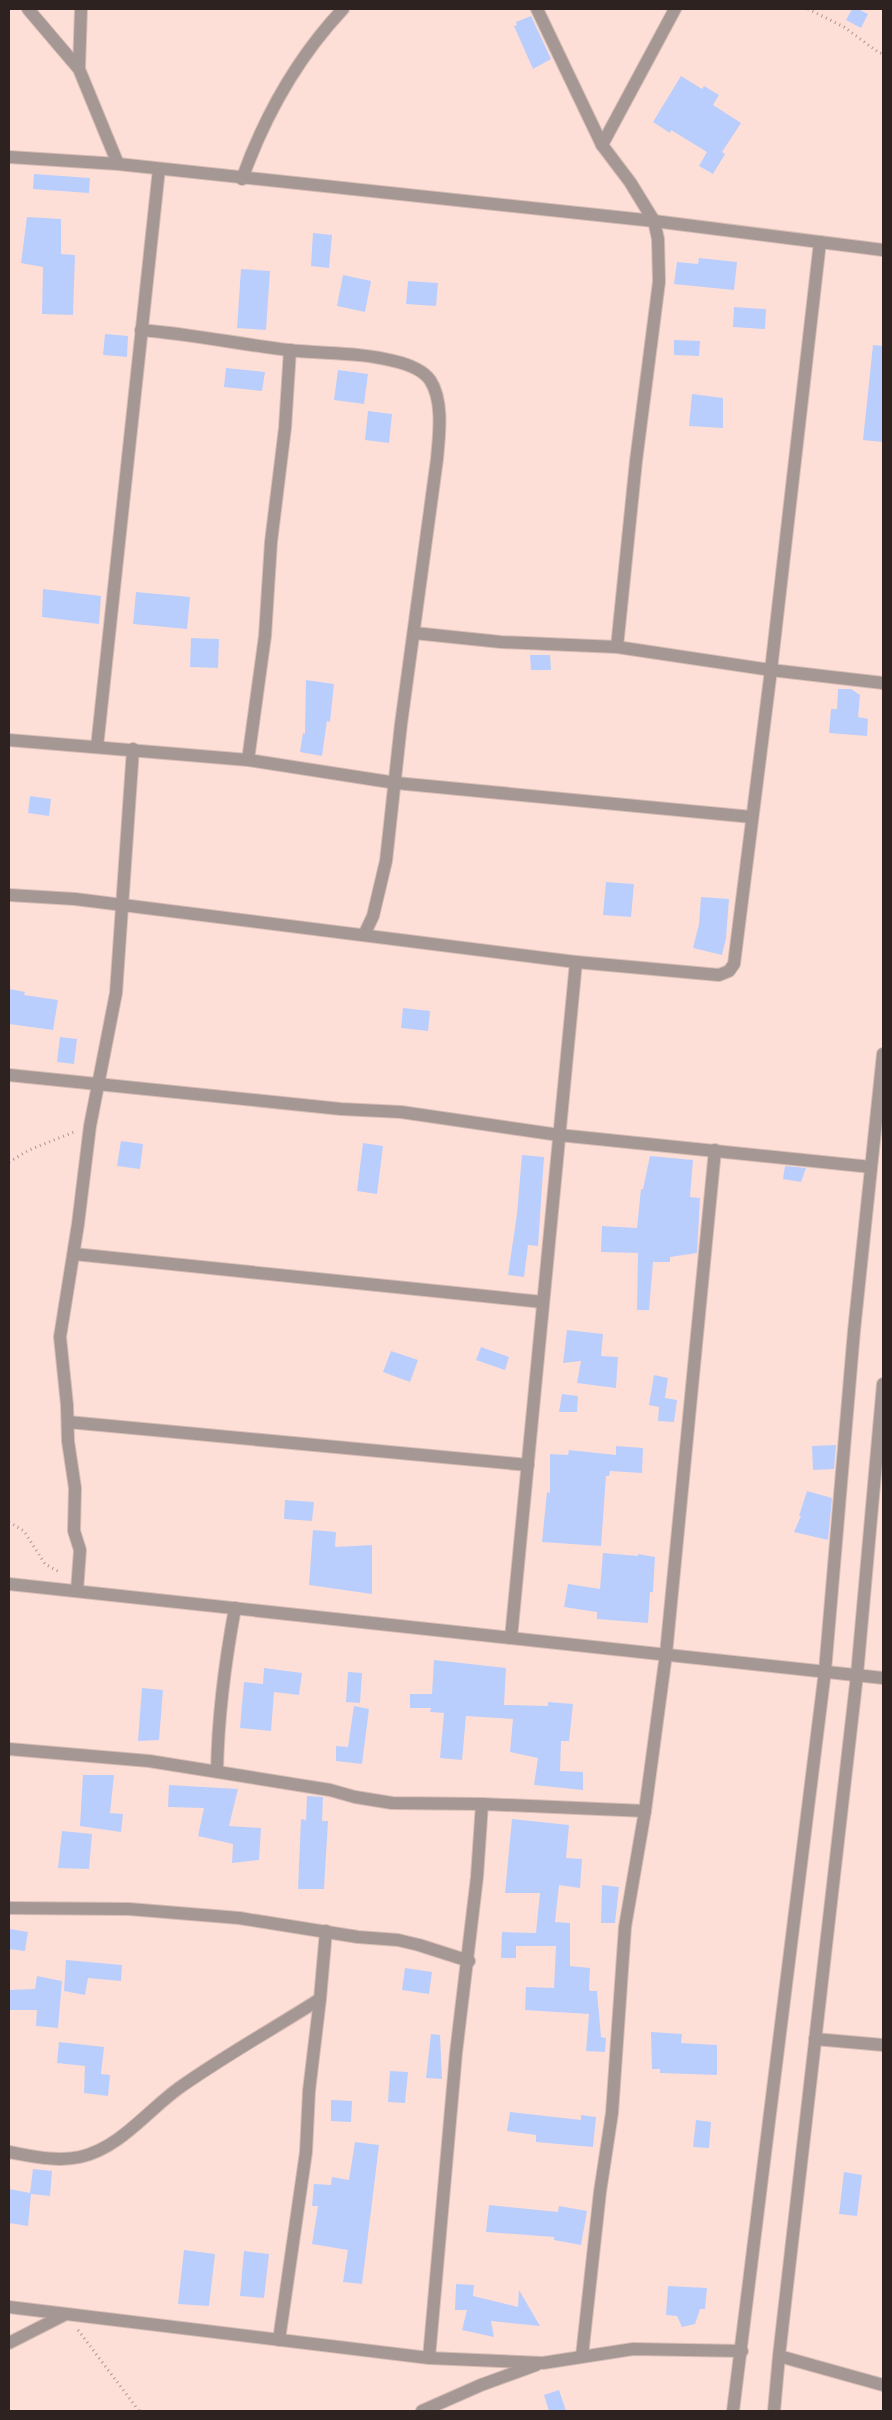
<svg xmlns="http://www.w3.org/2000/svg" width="892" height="2420" viewBox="0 0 892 2420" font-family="'Nunito Sans',sans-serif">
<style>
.building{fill:#b9cefd}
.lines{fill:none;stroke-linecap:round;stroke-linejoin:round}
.minor-casing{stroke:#d8bdb6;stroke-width:14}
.path{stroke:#ae9790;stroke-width:3;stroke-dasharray:1 4;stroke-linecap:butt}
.minor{stroke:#a49794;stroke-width:12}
</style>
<rect width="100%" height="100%" fill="#fedfd7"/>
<g class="building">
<polygon points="852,9 858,9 868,14 861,28 846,20"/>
<polygon points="531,16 551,59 533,69 514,26 517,25 516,22"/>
<polygon points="681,76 702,89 704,86 719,95 713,105 741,123 722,152 725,154 713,174 699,166 707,152 671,130 670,133 653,122"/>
<polygon points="34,174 90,178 89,193 33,189"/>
<polygon points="27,217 61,219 61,254 75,255 73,315 42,314 43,267 21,263"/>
<polygon points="313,233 332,235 329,268 311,266"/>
<polygon points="699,258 737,262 734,290 674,284 677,262 698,264"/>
<polygon points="241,269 270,271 266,330 237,328"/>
<polygon points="343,275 371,281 365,312 337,306"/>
<polygon points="408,281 438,283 436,306 406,304"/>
<polygon points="734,307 766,309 765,329 733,327"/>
<polygon points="105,334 128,336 127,357 103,355"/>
<polygon points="674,340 700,341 699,356 674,355"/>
<polygon points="873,345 883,346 883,442 863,440"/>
<polygon points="226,368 265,372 262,391 224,387"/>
<polygon points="338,370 368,374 364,404 334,400"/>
<polygon points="692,394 723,398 723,428 689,426"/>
<polygon points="368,411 392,414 389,443 365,440"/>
<polygon points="43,589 101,596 99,624 42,617"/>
<polygon points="136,592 190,597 187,629 133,624"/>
<polygon points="191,638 219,639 218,668 190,667"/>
<polygon points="530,655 550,655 551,670 531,670"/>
<polygon points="306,680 334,684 330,722 327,721 322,756 300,752 303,733 305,734"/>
<polygon points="838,689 851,689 860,695 858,717 868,719 867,736 829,733 831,709 837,709"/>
<polygon points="30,796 51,799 49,816 28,813"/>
<polygon points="606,882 634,884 631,917 603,915"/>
<polygon points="701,897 729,899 726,938 722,955 693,948 699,924"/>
<polygon points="9,989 25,992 24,995 58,1000 53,1030 9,1024"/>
<polygon points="403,1008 430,1011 428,1031 401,1028"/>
<polygon points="60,1037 77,1039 74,1064 57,1062"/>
<polygon points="121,1141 143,1144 140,1169 117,1166"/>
<polygon points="363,1143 383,1146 377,1194 357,1191"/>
<polygon points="522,1155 544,1157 538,1246 528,1245 524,1277 508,1275 517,1214"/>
<polygon points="650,1156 693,1160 690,1197 700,1198 697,1253 670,1257 670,1262 653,1262 649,1310 637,1310 638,1253 601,1252 602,1226 637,1228 641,1189 643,1189"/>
<polygon points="785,1166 806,1168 801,1182 783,1179"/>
<polygon points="567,1330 603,1334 601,1356 618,1357 616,1388 577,1383 581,1361 563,1363"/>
<polygon points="481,1347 509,1357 505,1370 476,1360"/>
<polygon points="391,1351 418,1360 410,1382 383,1372"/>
<polygon points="654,1375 668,1378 665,1398 677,1400 674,1422 658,1421 659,1407 649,1405"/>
<polygon points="562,1394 578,1396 577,1412 559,1412"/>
<polygon points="836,1445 834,1469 813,1470 812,1446"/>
<polygon points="616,1446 643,1448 642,1473 610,1471 609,1476 606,1476 601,1546 542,1542 547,1492 550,1493 550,1454 568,1455 569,1450 616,1455"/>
<polygon points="807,1491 832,1498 828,1540 794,1532 801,1516 799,1516"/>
<polygon points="285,1500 314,1502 312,1521 284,1519"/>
<polygon points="313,1530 336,1532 335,1547 372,1545 372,1594 309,1585"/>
<polygon points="603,1553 638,1556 638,1554 655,1557 653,1592 650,1592 648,1623 597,1619 597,1612 564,1607 568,1584 600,1589"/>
<polygon points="434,1660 506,1668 504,1705 548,1706 548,1702 573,1704 569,1741 561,1741 560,1771 583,1772 583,1790 534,1785 538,1758 510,1752 513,1719 466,1716 462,1760 440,1758 444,1713 430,1712 431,1708 410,1708 410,1694 432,1694"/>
<polygon points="264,1668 302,1673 299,1695 274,1692 271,1731 240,1728 244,1682 263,1684"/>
<polygon points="348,1672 362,1673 360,1703 346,1702"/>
<polygon points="142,1688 163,1690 159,1740 138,1741"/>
<polygon points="354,1706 369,1709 362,1764 336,1761 336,1746 348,1747"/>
<polygon points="83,1775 114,1775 110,1813 123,1814 121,1832 80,1826"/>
<polygon points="169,1785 238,1789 229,1826 261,1828 259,1860 232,1863 233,1844 198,1836 204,1808 168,1807"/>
<polygon points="307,1796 323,1797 322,1821 328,1821 324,1889 298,1889 301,1819 306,1820"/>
<polygon points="512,1819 569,1825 566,1858 582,1859 580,1888 559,1885 555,1922 570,1923 570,1966 590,1968 589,1989 590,1991 597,1991 601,2037 606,2038 605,2052 586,2051 589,2014 525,2010 526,1987 554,1988 556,1946 516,1946 516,1958 501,1958 502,1932 536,1933 540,1893 505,1893"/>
<polygon points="62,1831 92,1834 89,1869 58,1868"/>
<polygon points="602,1885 619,1887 615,1923 601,1923"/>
<polygon points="10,1929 28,1932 25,1951 9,1949"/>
<polygon points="66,1960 122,1965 121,1981 88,1978 85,1995 64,1991"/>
<polygon points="405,1968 432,1972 429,1994 402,1990"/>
<polygon points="37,1976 62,1981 58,2028 36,2026 37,2010 9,2010 9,1990 35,1989"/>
<polygon points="651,2032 682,2034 681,2043 717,2045 717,2075 660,2073 660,2069 652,2069"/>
<polygon points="431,2034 440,2035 442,2079 426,2078"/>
<polygon points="59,2042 104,2047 101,2074 110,2075 108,2096 84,2093 85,2066 57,2063"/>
<polygon points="390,2071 408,2072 405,2103 388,2102"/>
<polygon points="331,2100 352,2101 351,2122 331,2121"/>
<polygon points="510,2112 581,2120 581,2115 596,2117 593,2147 536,2142 536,2135 507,2131"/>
<polygon points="696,2120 711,2122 709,2148 693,2147"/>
<polygon points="355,2142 379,2145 362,2284 343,2282 348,2250 312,2244 318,2206 312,2206 314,2184 331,2185 332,2177 349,2180"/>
<polygon points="33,2169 52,2171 50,2196 31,2194 28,2226 9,2223 9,2189 30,2193"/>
<polygon points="844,2172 862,2175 857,2216 839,2214"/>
<polygon points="489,2205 558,2212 559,2206 587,2211 581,2245 554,2240 554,2237 486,2232"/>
<polygon points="184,2250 215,2254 209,2306 178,2304"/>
<polygon points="244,2251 269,2254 264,2298 240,2296"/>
<polygon points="456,2284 474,2285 473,2296 518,2307 519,2290 540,2326 491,2321 494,2337 462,2330 467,2310 455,2310"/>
<polygon points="668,2286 707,2288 705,2309 700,2309 695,2324 682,2327 677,2316 666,2315"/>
<polygon points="559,2390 566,2411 549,2411 544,2395"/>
</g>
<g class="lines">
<g class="minor-casing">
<g id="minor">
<polyline points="28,9 79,69 118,164"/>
<polyline points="537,9 602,145 630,182 654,221 658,239 659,282 636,461 617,647"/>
<polyline points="79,69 81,9"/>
<polyline points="602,145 675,9"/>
<polyline points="9,157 118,164 654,221 883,250"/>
<path d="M242 179C265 115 296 59 343 9"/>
<path d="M141 330C190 334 239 344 288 350 323 354 359 352 394 361 407 364 422 369 430 380 444 401 439 436 437 459L401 724 386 861 373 916 364 935"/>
<polyline points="414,633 501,642 617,647 771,670 883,683"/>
<polyline points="9,740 248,760 396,783 752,817"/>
<polyline points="97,747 159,169"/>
<polyline points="248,760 265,636 271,542 285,428 290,350"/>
<polyline points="9,895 75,899 576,962 719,975 729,971 734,964 771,670 820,242"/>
<polyline points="9,1075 341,1109 401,1112 559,1135 871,1167"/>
<polyline points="74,1254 543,1302"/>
<polyline points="68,1422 528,1465"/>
<polyline points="9,1584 883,1678"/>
<polyline points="77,1591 80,1550 74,1531 75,1488 68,1441 67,1405 60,1337 78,1224 90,1126 116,993 133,749"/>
<polyline points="511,1638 576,962"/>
<polyline points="9,1749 149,1761 330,1790 355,1797 392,1803 482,1804 645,1811"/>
<path d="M217 1771C218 1716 225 1662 235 1608"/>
<polyline points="9,1908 129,1909 239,1918 358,1937 398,1940 419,1945 469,1961"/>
<polyline points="815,2039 883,2045"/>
<path d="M9 2152C32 2156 56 2162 80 2157 120 2148 147 2111 179 2088 224 2056 273 2029 320 1999L326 1931"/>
<polyline points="9,2307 429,2358 543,2363 633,2349 742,2351"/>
<polyline points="279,2340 306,2152 309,2091 320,1999"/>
<polyline points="9,2343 66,2314"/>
<polyline points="582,2356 600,2192 612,2113 625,1927 645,1811 666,1654 715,1150"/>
<polyline points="779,2356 883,2385"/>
<polyline points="429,2358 456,2053 477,1877 482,1804"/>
<polyline points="422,2411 481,2385 536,2365"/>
<polyline points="733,2411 825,1671 854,1331 883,1054"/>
<polyline points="774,2411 779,2356 857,1675 883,1384"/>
</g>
</g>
<g class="path">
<polyline points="808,9 844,27 878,52 883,54"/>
<polyline points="9,1162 29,1150 74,1132"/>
<polyline points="9,1522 24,1531 45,1564 61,1573"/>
<polyline points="78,2330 139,2411"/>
</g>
<use href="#minor" class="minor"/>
</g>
<rect width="892" height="2420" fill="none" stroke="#2d221f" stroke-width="20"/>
</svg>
